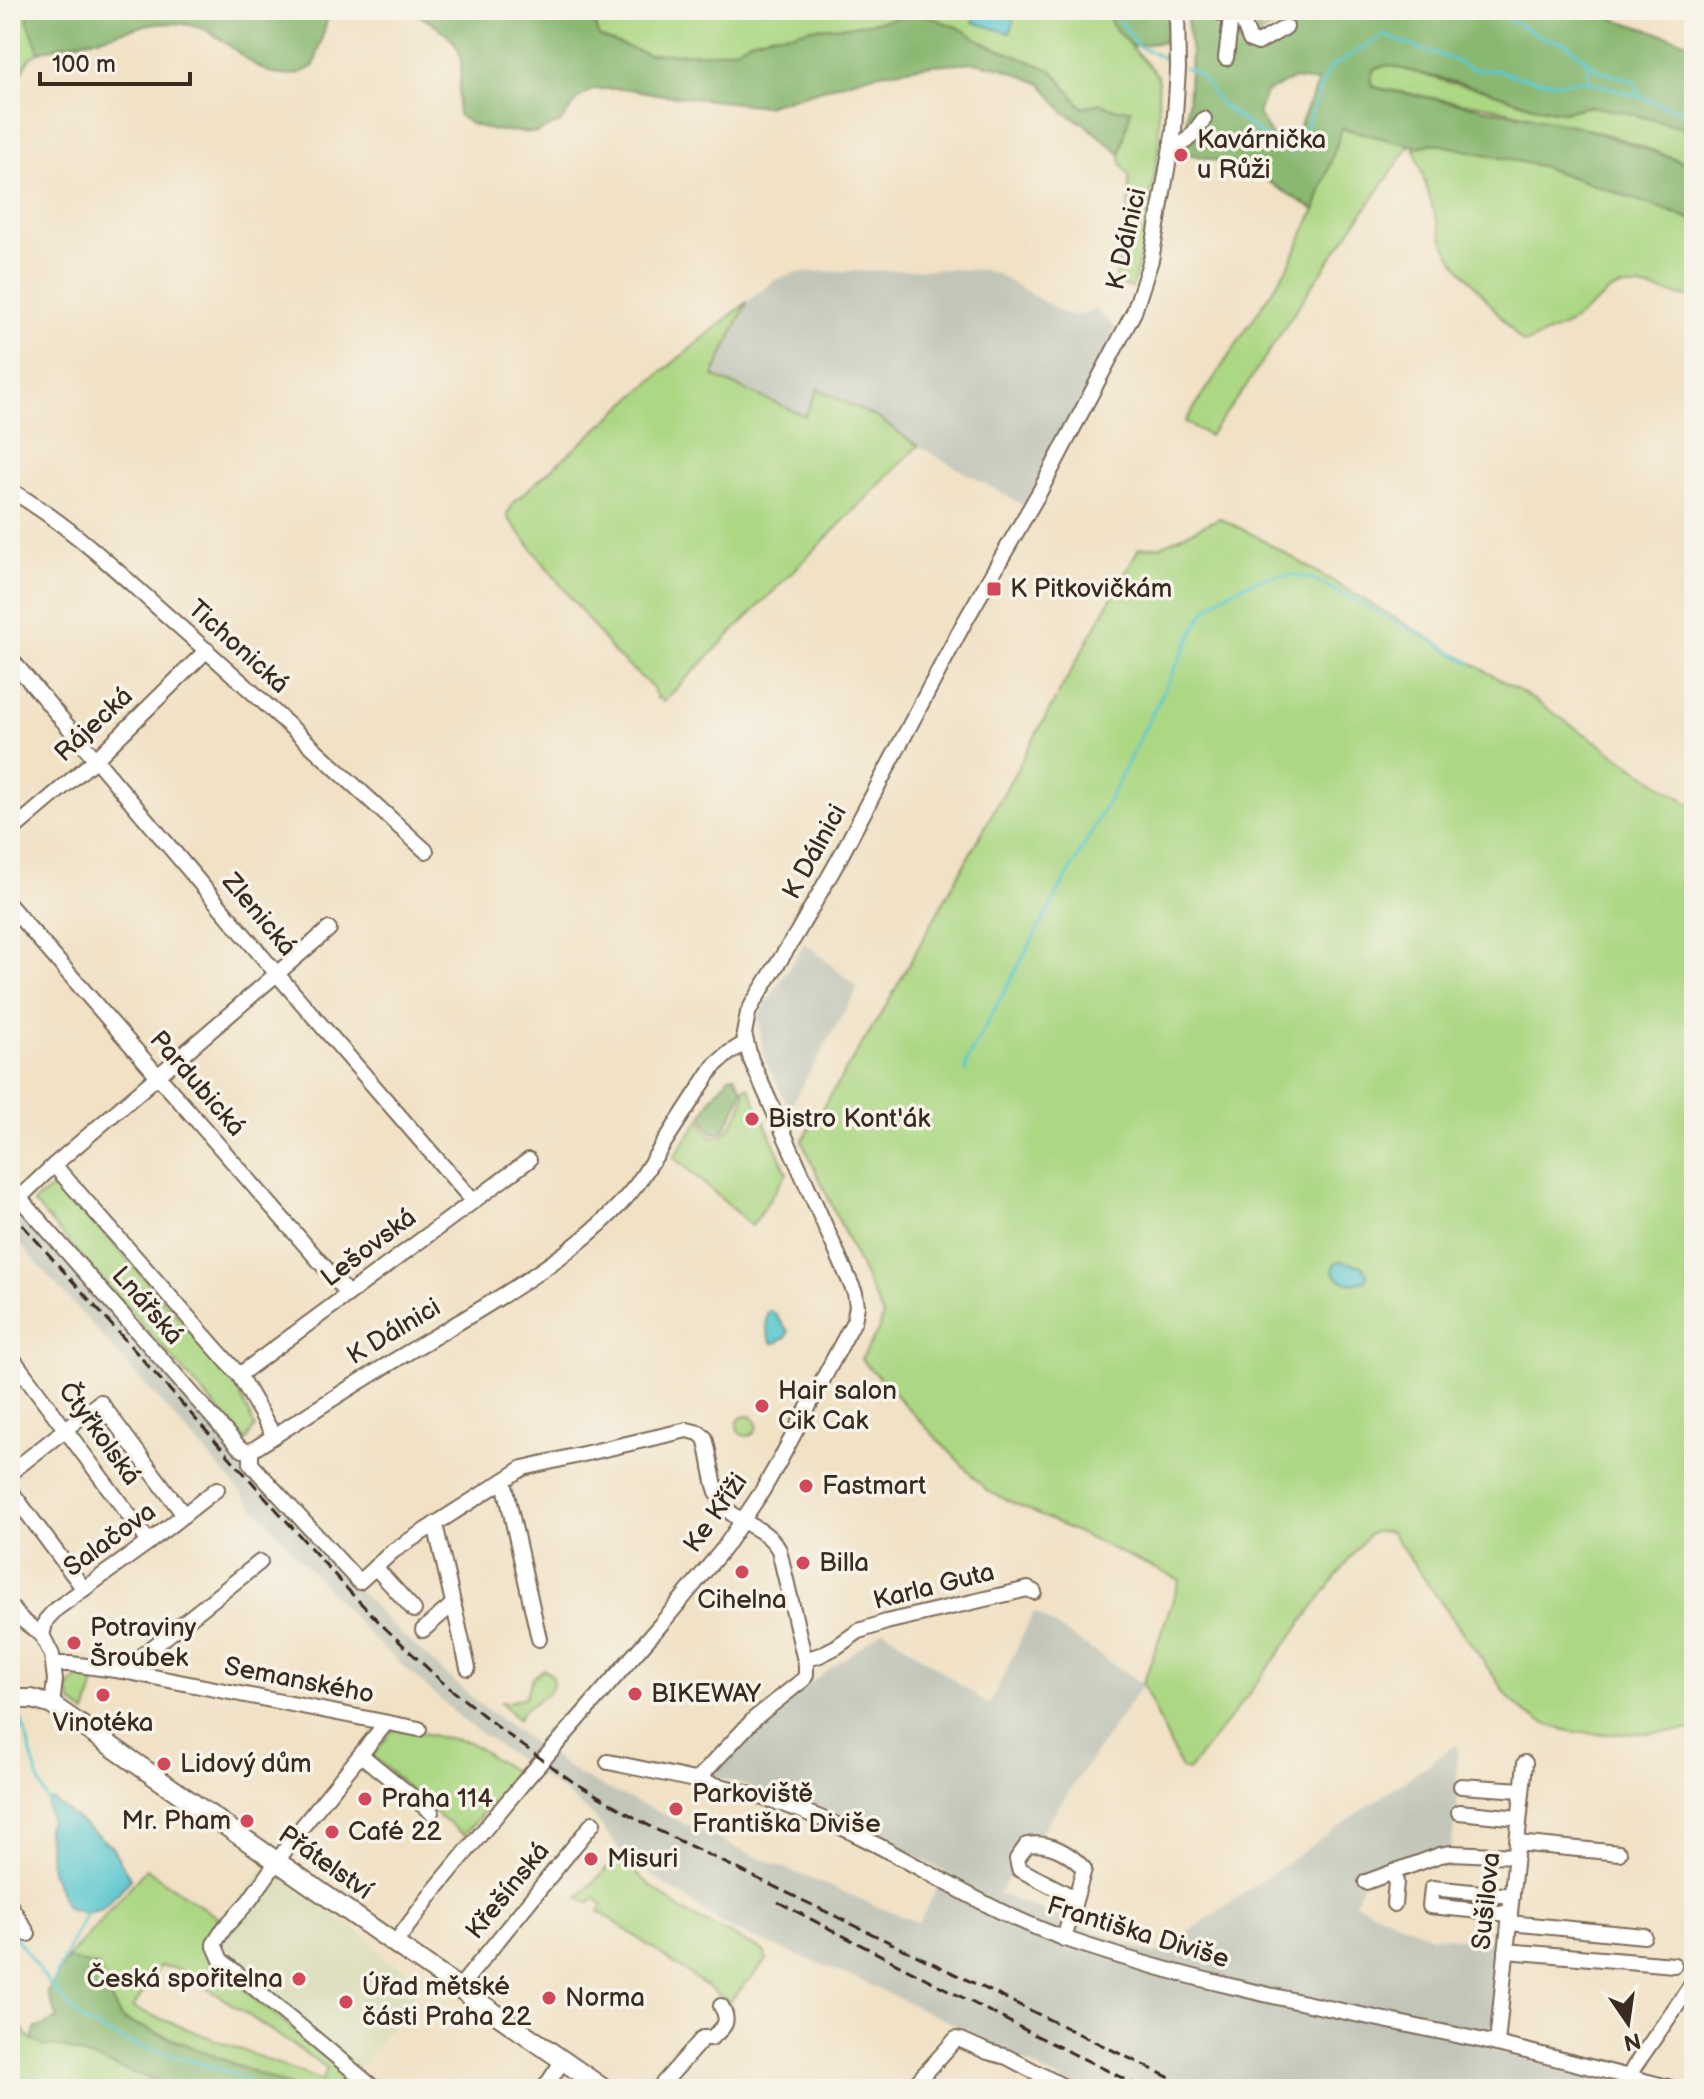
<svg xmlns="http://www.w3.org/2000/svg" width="1704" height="2099" viewBox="0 0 1704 2099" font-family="'Balsamiq Sans',sans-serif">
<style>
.built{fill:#dcdebc}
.industrial{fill:#c2c6b9}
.green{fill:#acd783;stroke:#748050;stroke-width:2;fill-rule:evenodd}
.forest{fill:#89b871;stroke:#627148;stroke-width:2;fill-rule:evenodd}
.water{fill:#5bc8cf;stroke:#4b7976;stroke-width:2}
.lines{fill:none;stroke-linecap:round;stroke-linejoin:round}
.stream{stroke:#5bc8cf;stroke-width:3}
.minor-casing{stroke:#7b6a58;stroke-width:18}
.major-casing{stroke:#7b6a58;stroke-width:22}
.minor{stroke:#fff;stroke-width:14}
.major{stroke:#fff;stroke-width:18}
.rail{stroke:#3b2a1e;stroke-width:3;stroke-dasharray:12 6;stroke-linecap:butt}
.poi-dot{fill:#d1495b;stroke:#f7f3e8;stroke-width:3}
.labels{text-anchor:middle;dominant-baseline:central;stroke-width:7;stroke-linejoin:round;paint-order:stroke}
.poi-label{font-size:26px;fill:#3b2a1e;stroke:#f7f3e8;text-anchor:start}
.street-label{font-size:26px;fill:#3b2a1e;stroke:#f7f3e8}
</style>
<rect width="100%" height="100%" fill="#f7f3e8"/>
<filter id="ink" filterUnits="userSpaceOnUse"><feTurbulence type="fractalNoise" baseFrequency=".0125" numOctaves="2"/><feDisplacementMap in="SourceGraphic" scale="16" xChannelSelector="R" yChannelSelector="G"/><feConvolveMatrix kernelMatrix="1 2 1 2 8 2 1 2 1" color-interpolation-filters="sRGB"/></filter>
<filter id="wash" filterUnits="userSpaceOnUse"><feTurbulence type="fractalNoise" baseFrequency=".006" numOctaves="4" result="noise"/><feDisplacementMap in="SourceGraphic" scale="32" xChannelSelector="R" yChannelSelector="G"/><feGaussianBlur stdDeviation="1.8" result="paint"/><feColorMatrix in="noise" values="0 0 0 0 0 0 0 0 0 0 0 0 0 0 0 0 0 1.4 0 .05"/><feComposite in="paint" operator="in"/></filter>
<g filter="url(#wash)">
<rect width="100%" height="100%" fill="#f1e1c5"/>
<polygon class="built" points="266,1866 370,1940 387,1962 405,1968 423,1982 353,2078 214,1965 208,1957 206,1947 208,1938"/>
<g class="industrial">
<polygon points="952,269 983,270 995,273 1061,312 1072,315 1080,315 1094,309 1116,328 1087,389 1026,507 918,446 878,418 818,389 805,416 713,375 747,302 775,280 795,273 809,272"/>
<polygon points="805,943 858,988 789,1109 765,1059 761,1037 759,1015"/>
<polygon points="10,1199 327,1556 388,1622 478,1703 580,1776 741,1850 918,1923 946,1872 823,1810 712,1775 773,1710 884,1630 989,1705 1034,1612 1143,1684 998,1894 1155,1955 1457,1744 1457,1806 1451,1848 1364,1878 1355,1903 1431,1936 1498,1941 1493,2049 1630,2089 1076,2089 958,2026 852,1977 729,1928 627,1858 592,1815 567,1795 464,1721 372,1638 311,1571 10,1233"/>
</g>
<g class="green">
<polygon points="10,10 32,10 27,19 45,42 39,52 30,58 10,95"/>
<path d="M651 10H977L974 22 1014 18 989 10H1103L1108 15 1116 30 1158 76 1159 146 1144 245 1132 288 1115 283 1130 199 1129 176 1122 165 1120 154 1131 109H1114L1100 103 1083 108 1052 70 988 45 959 28 851 26 811 28 794 33 769 35 751 40 735 49 711 53 647 54 599 37 596 28 598 17C611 7 634 13 651 10Z"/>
<polygon points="1259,10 1286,10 1282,22 1259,34"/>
<path d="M1387 65C1408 70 1427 76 1447 82 1461 86 1476 87 1489 91 1511 98 1539 111 1561 112 1571 112 1581 106 1592 107 1625 109 1661 123 1694 131V165L1612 136 1577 126 1536 118 1485 105 1461 103 1374 87 1370 81 1374 69Z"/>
<polygon points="1341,128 1410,145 1307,293 1247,385 1209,436 1185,422 1289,265 1315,209"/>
<polygon points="1433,143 1540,166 1694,220 1694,298 1639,287 1621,287 1611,291 1569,324 1526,343 1521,341 1453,259 1445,245 1414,148"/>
<polygon points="747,302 713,376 805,416 818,389 878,418 918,446 663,702 659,697 657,699 653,688 616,655 508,518 507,515 514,502 662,372"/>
<path d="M1219 518 1252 534 1528 696 1694 807V1729C1675 1732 1657 1732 1638 1733 1588 1736 1547 1736 1510 1699L1391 1532C1378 1530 1371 1531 1363 1541L1242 1703 1188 1771 1181 1769 1143 1684 1180 1580 987 1491 861 1359 878 1331 883 1316 802 1141 887 1004 1139 548 1161 546Z"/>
<path d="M745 1087H749L787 1173 752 1226 674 1157 700 1119 711 1137 723 1136C735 1122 746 1106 745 1087Z"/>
<polygon points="59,1183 231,1376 255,1427 246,1441 33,1202"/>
<circle cx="747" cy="1426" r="10"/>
<path d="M543 1669 553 1676C557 1700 525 1700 518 1720L501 1702H510L525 1697 533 1678Z"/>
<polygon points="82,1677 97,1677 86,1714 72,1703 68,1691 73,1682"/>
<polygon points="394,1728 469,1742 517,1774 464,1835 431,1810 373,1756"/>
<polygon points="619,1856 623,1863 682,1911 764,1951 767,1960 729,2002 599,1911 603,1905 594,1898 589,1904 579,1897"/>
<path d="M146 1869 221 1920C208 1937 200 1946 214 1965L366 2089H296L121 2018 108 1994 99 1967 67 1959ZM160 1966 179 1969 327 2068 322 2081 133 2008Z"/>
<path d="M10 2011C28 2037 28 2045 62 2047L178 2089H10Z"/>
</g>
<g class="forest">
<path d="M32 10H330L314 66C269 95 241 48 206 30 199 26 191 25 183 24 151 20 128 31 99 38 78 42 58 45 39 52L27 19Z"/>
<path d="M410 10H651C634 13 611 7 598 17L596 28 599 37 647 54 711 53 735 49 751 40 769 35 794 33 811 28 851 26 922 14 959 28 988 45 1052 70 1083 108 1100 103 1114 109H1131L1120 154 1086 125 1065 113 1042 84 1003 68 974 62 932 65 874 74 765 106 657 94 629 89H593L579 98 560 123 536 133 491 130 471 124 458 115C456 97 462 81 461 63 461 36 430 22 410 10Z"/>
<polygon points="1103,10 1169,10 1167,34 1164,42 1131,46 1112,25 1108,15"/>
<path d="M1186 10H1259V51L1327 10H1586L1694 44V131L1628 113 1589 106 1562 112 1533 106 1486 90 1387 65 1374 69 1370 81 1374 87 1382 89 1577 126 1689 164 1694 166V220L1540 166 1433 143 1418 147 1342 128 1315 210 1246 168 1185 153 1191 54ZM1294 79 1318 82 1294 139 1273 137 1258 114 1266 92Z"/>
<path d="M734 1075 743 1090C738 1106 731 1119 722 1133H713L702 1117 711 1099 730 1076Z"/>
<polygon points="67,1959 99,1967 108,1994 121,2019 296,2089 178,2089 62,2047 44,2046 32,2041 35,2029 58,2019 47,1992"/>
</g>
<g class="water">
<polygon points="977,10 989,10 1014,18 1010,33 973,22"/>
<path d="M1341 1261 1362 1266 1367 1273 1366 1280C1353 1286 1342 1285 1333 1272L1334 1264Z"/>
<path d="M770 1311 774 1313 788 1331 787 1336 776 1343H772C767 1336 765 1321 767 1313Z"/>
<polygon points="52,1800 111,1846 131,1879 102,1909 86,1913 66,1908 51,1870 47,1829 50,1820 47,1801"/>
</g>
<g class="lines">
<g class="stream">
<polyline points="1112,10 1138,46 1174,63"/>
<polyline points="1490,10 1542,37 1567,44 1600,71 1634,81 1641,97"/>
<polyline points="1586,59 1590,82"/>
<polyline points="1185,68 1200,75 1221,105 1276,145 1293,153 1298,147 1328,69 1384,35 1422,50 1449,58 1475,70 1496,70 1520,77 1557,83 1578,80 1590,82 1625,92 1694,116"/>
<path d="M966 1071V1063L970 1054 1106 805 1191 637C1196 626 1202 613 1212 605 1230 587 1269 573 1294 575 1300 576 1307 578 1313 579L1429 639 1470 663"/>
<path d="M17 1707C29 1738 33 1772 48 1802"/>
<polyline points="86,1912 51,1986 84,2022 134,2045 220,2069 265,2089"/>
<polyline points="10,1929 50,1985"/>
</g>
</g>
</g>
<g filter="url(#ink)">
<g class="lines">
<g class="minor-casing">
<g id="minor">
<polyline points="1213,10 1243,22 1250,40 1258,43 1286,27"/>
<polyline points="1226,58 1231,17"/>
<path d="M1171 146C1186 148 1195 130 1204 119"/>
<path d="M10 490C66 522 115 569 163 612 252 690 338 771 426 851"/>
<polyline points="10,658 277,974 473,1201"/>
<polyline points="10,832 96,759 207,650"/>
<polyline points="10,906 348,1294"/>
<polyline points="54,1165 239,1375 274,1436"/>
<polyline points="10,1187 238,1446 243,1450 251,1451"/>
<polyline points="19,1198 54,1165 329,929"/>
<polyline points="10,1355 149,1542"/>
<polyline points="239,1375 529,1160"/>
<path d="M251 1451V1464L359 1582 393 1551 523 1468 687 1430 699 1433 705 1438C711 1457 712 1490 724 1506 739 1525 766 1526 779 1550L806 1665V1674L804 1679 755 1718 697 1780"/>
<path d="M251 1451C305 1416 358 1382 412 1350 487 1305 586 1252 638 1183L714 1066 729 1053 745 1043"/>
<polyline points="10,1473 100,1402 184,1515"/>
<polyline points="504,1481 539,1639"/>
<polyline points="10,1490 84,1589"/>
<polyline points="435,1524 468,1668"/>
<polyline points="375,1567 414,1610"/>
<polyline points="10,1606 22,1620 42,1635 52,1655 55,1680 52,1705"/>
<polyline points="423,1630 453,1604"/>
<polyline points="42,1635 46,1620 56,1609 149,1542 217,1489"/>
<polyline points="805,1660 820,1655 836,1647 859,1631 886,1622 1028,1589 1034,1592"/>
<polyline points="55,1664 71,1664 123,1671 419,1729"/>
<polyline points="123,1671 260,1562"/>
<polyline points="361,1755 431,1812"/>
<path d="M608 1762C687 1778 768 1793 841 1827 918 1863 989 1913 1069 1940 1201 1985 1339 2010 1475 2039 1542 2054 1609 2072 1675 2089"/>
<polyline points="1461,1786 1522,1790"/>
<polyline points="1459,1812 1519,1818"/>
<polyline points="1517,1843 1619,1853"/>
<polyline points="1393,1872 1396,1882 1394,1904"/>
<polyline points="1366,1882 1440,1855 1452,1853 1516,1856"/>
<polyline points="10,1905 28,1934"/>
<polyline points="1510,1914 1430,1906 1432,1888 1512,1896"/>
<polyline points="1509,1923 1644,1936"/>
<path d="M1064 1939 1084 1869C1070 1853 1049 1841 1027 1845L1017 1859 1019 1869 1069 1895 1074 1901"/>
<polyline points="395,1943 433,1892 522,1784 662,1623 724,1548 761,1493 780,1460 854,1321 857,1306 855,1293 751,1060 744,1034 748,1013 753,1003 797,933 838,861 964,623 1040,491 1134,312 1151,260 1174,130 1178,69 1177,10"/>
<polyline points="1506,1951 1674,1965"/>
<polyline points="459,1988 593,1823"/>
<polyline points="1497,2044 1525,1763"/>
<polyline points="1629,2077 1634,2067 1694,1981"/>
<polyline points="375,2089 221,1960 214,1944 225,1927 249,1901 298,1832 386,1723"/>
<polyline points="544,2089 563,2060"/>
<path d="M658 2089 703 2038H711C724 2028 731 2022 721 2006"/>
<polyline points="911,2089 956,2039 961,2040 988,2052 1007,2057 1068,2089"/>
</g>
</g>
<g class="major-casing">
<polyline id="major" points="10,1699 32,1699 52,1705 604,2089"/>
</g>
<use href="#minor" class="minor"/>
<use href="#major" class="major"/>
<g class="rail">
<polyline points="10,1211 350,1592 384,1627 441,1681 504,1732 572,1781 653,1828 1193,2089"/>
<polyline points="778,1902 1035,2035 1145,2089"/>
</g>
</g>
</g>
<g class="poi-dot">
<circle cx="1181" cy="155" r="8"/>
<rect x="986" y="581" width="16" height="16" rx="4"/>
<circle cx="752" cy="1119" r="8"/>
<circle cx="762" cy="1406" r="8"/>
<circle cx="806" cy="1486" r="8"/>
<circle cx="803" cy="1563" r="8"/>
<circle cx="742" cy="1572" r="8"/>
<circle cx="74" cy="1643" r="8"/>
<circle cx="635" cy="1694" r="8"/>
<circle cx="103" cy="1695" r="8"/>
<circle cx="164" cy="1764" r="8"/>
<circle cx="365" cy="1799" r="8"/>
<circle cx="676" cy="1809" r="8"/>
<circle cx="247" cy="1821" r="8"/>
<circle cx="332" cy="1832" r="8"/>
<circle cx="591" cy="1859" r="8"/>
<circle cx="299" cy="1979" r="8"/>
<circle cx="549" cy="1998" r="8"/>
<circle cx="346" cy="2002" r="8"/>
</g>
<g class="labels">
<g class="poi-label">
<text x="1197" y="140">Kavárnička<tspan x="1197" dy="30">u Růži</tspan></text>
<text x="1010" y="589">K Pitkovičkám</text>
<text x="768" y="1119">Bistro Kont'ák</text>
<text x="778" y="1391">Hair salon<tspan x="778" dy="30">Cik Cak</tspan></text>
<text x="822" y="1486">Fastmart</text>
<text x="819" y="1563">Billa</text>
<text x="742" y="1600" text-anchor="middle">Cihelna</text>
<text x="90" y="1628">Potraviny<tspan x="90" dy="30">Šroubek</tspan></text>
<text x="651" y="1694">BIKEWAY</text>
<text x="103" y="1723" text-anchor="middle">Vinotéka</text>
<text x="180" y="1764">Lidový dům</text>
<text x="692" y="1794">Parkoviště<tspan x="692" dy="30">Františka Diviše</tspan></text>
<text x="381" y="1799">Praha 114</text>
<text x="231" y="1821" text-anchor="end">Mr. Pham</text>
<text x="348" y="1832">Café 22</text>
<text x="607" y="1859">Misuri</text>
<text x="283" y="1979" text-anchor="end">Česká spořitelna</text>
<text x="362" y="1987">Úřad mětské<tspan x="362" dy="30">části Praha 22</tspan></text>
<text x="565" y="1998">Norma</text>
</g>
<g class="street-label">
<text transform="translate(1127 239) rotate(-77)">K Dálnici</text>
<text transform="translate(238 647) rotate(42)">Tichonická</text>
<text transform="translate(94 725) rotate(-43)">Rájecká</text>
<text transform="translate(815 852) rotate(-61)">K Dálnici</text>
<text transform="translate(259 915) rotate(50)">Zlenická</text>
<text transform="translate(197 1084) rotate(49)">Pardubická</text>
<text transform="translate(369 1248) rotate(-37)">Lešovská</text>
<text transform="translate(147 1306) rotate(49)">Lnářská</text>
<text transform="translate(394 1332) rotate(-31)">K Dálnici</text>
<text transform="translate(99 1434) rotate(54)">Čtyřkolská</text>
<text transform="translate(716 1513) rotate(-55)">Ke Kříži</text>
<text transform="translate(110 1540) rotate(-36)">Salačova</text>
<text transform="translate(934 1587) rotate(-14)">Karla Guta</text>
<text transform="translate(299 1681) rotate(11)">Semanského</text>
<text transform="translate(325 1863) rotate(35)">Přátelství</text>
<text transform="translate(508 1891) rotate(-51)">Křešínská</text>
<text transform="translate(1487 1901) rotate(-84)">Sušilova</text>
<text transform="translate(1138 1933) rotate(17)">Františka Diviše</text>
</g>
</g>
<rect width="1704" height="2099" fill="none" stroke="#f7f3e8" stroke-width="40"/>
<g transform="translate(1628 2023) rotate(167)" stroke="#f7f3e8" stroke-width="6" paint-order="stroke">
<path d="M0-6L14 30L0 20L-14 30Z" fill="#3b2a1e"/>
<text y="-12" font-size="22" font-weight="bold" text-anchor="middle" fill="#3b2a1e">N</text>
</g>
<path d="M40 72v12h150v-12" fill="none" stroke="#3b2a1e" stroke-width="4"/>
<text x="52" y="72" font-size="24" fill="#3b2a1e" stroke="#f7f3e8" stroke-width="6" paint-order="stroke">100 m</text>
</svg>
